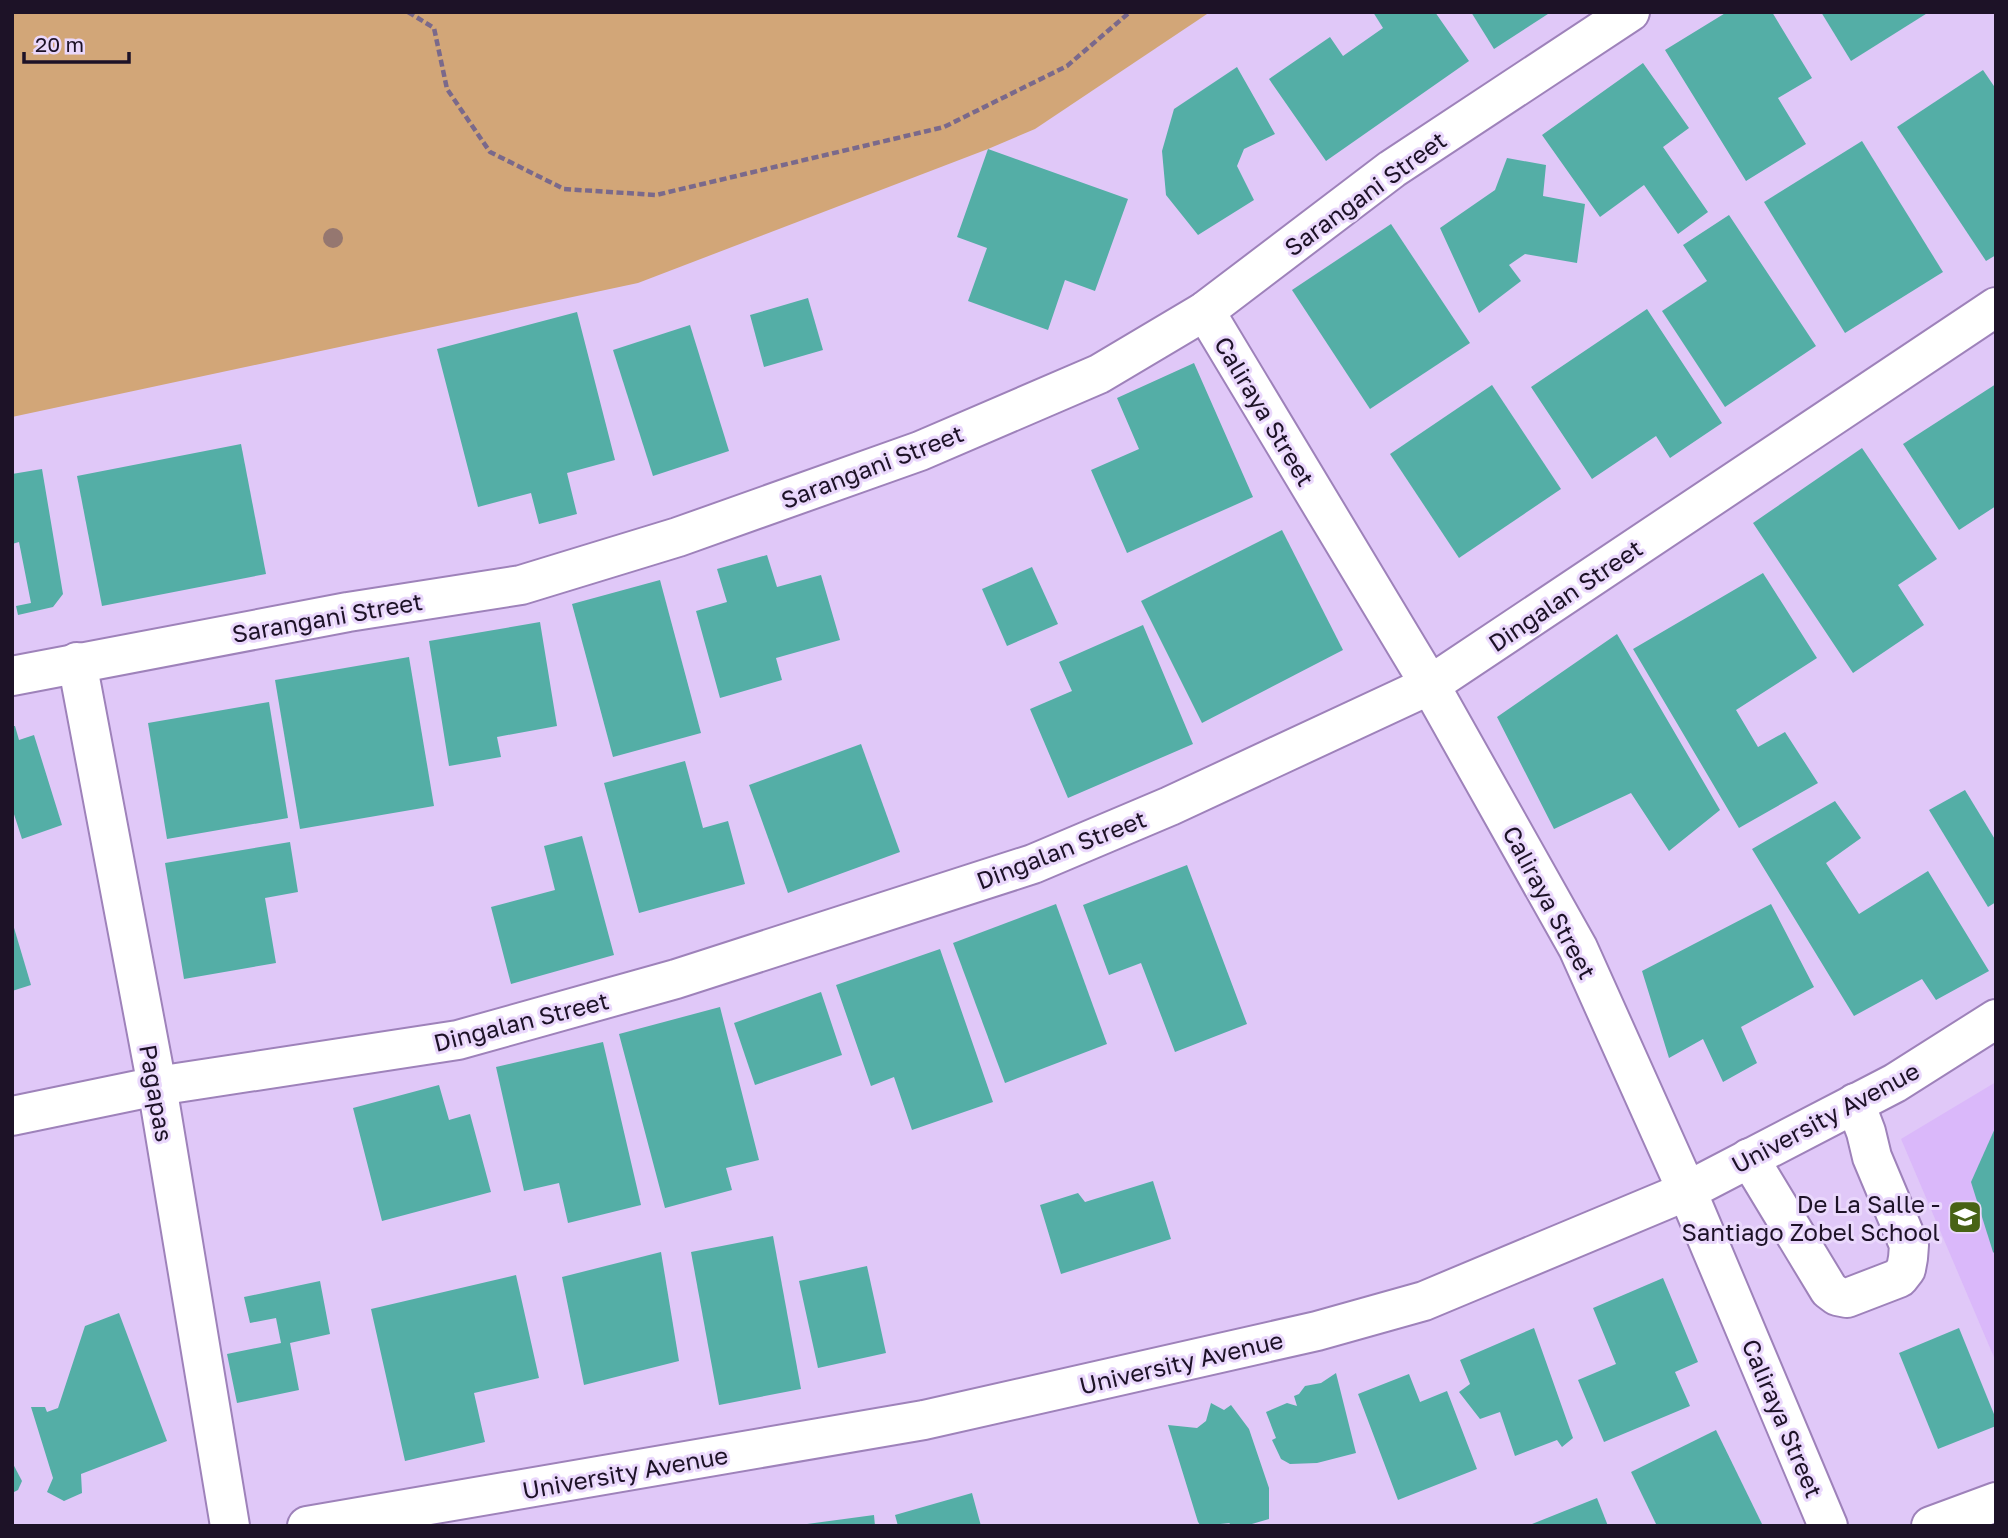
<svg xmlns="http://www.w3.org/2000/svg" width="2008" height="1538" viewBox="0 0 2008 1538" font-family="'Golos Text',sans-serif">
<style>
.built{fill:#dab8fa}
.green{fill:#d2a678}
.building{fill:#54aea6}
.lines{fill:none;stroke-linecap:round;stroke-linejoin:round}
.minor-casing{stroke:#9e82ba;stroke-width:42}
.path{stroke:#7a698b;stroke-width:4.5;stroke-dasharray:7 3.5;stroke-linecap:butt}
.minor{stroke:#fff;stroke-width:38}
.tree{fill:#957770}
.labels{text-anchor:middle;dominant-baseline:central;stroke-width:6;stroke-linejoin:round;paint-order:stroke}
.street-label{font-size:24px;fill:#1d1227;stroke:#ead8fc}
.poi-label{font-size:24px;fill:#1d1227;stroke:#ead8fc;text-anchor:end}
</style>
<rect width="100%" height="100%" fill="#e0c8f8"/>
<polygon class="built" points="1996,1082 1996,1362 1901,1139"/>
<polygon class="green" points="12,12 1210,12 1035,129 988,149 638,283 12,417"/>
<g class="building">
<polygon points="1373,12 1435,12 1469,61 1326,161 1269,79 1330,37 1343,56 1383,28"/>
<polygon points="1471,12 1551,12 1494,49"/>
<polygon points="1727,12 1772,12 1812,78 1778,98 1806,144 1746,181 1665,50"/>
<polygon points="1821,12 1929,12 1851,61"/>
<polygon points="1643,63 1689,128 1663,147 1708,212 1678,234 1644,185 1600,217 1542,135"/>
<polygon points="1237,67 1275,134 1244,149 1237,166 1254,200 1198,235 1166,195 1162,151 1174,109"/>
<polygon points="1983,70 1996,89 1996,255 1986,261 1897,127"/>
<polygon points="1862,141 1943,272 1845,333 1764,202"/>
<polygon points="988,149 1128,199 1095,291 1065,280 1048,330 968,301 987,248 957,237"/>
<polygon points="1507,158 1546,165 1543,196 1585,204 1577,263 1525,254 1509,265 1521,281 1479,313 1440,228 1495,190"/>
<polygon points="1729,215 1816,346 1725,407 1662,311 1707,281 1683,245"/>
<polygon points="1391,224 1470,343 1370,409 1292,290"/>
<polygon points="808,298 823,350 764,367 750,315"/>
<polygon points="1647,309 1722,423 1670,458 1656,436 1592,479 1531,387"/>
<polygon points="577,312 615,460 567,473 577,514 539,524 531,493 478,507 437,349"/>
<polygon points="690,325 729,451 653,476 613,350"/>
<polygon points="1194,363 1253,497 1127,553 1091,470 1139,449 1117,398"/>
<polygon points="1996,384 1996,506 1959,530 1903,444"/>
<polygon points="1492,385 1561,489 1459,558 1390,454"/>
<polygon points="241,444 266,574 102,606 77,476"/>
<polygon points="1862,448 1937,559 1898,585 1924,625 1853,673 1753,523"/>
<polygon points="42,469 63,594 53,607 18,615 16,606 31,603 19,542 12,544 12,474"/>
<polygon points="1282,530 1343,650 1202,723 1141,601"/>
<polygon points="767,555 777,587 821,575 840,640 776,658 782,680 720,698 696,611 727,602 717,569"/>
<polygon points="1032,567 1058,624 1007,646 982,589"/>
<polygon points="1763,573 1817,658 1736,710 1758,747 1785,732 1818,783 1739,828 1633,649"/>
<polygon points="660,580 701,733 613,757 572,604"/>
<polygon points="540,622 557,726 497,737 501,757 449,766 429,641"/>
<polygon points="1143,625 1193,744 1068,798 1030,709 1072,691 1059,662"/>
<polygon points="1617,634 1720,810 1669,851 1631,793 1554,829 1497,717"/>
<polygon points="409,657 434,806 300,829 275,680"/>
<polygon points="269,702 288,818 167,839 148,723"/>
<polygon points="12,726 15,726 19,740 34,735 62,825 22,839 12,808"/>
<polygon points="861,744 900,852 788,893 749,785"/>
<polygon points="685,761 703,828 728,821 745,884 639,913 604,783"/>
<polygon points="1965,790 1996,841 1996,902 1988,907 1929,810"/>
<polygon points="1835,801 1861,838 1826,863 1859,914 1928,871 1989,971 1936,1000 1922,979 1854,1016 1752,849"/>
<polygon points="582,836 614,955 511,984 491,907 555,890 544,846"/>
<polygon points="290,842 298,892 265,898 276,963 184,979 165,863"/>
<polygon points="1187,865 1247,1024 1175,1052 1141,963 1109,975 1083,905"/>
<polygon points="1056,904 1107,1044 1005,1083 953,943"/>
<polygon points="1771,904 1814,987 1741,1027 1757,1063 1723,1082 1703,1039 1669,1058 1642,971"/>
<polygon points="12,921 31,985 12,991"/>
<polygon points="940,949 993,1102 912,1130 894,1077 871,1086 836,985"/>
<polygon points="821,992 842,1055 755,1085 734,1023"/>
<polygon points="720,1007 759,1160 726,1168 732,1190 665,1208 619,1034"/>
<polygon points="603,1042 641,1205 568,1223 559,1183 524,1191 496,1067"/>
<polygon points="439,1085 449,1120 470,1114 491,1192 382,1221 353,1108"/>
<polygon points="1996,1126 1996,1255 1993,1252 1971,1182"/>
<polygon points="1153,1181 1171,1239 1061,1274 1040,1205 1078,1193 1085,1202"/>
<polygon points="773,1236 801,1389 719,1405 691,1252"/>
<polygon points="661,1252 679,1361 584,1385 562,1277"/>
<polygon points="867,1266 886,1353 818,1368 799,1281"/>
<polygon points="516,1275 539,1378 474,1393 485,1442 405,1461 371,1309"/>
<polygon points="1663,1278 1698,1362 1675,1372 1690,1406 1604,1442 1578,1380 1616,1364 1593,1308"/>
<polygon points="320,1281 330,1334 290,1343 299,1390 237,1403 227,1354 281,1343 276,1318 250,1323 244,1297"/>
<polygon points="119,1313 167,1441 81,1474 82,1493 64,1501 47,1492 53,1478 31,1407 45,1407 47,1412 58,1408 85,1326"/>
<polygon points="1534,1328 1573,1438 1562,1447 1557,1440 1515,1456 1500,1412 1480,1419 1459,1392 1470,1384 1460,1360"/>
<polygon points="1959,1328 1996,1419 1996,1426 1938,1449 1899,1353"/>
<polygon points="1336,1373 1356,1453 1317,1463 1290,1464 1281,1459 1272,1440 1276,1438 1266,1412 1287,1403 1297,1406 1294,1396 1299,1394 1305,1386 1321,1383"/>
<polygon points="1409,1374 1420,1402 1447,1391 1477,1469 1398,1500 1358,1394"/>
<polygon points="1211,1403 1224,1410 1231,1405 1249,1429 1269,1488 1269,1519 1245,1526 1228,1526 1230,1523 1201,1526 1198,1522 1168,1425 1197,1428 1206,1421"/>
<polygon points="1716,1430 1763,1526 1657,1526 1631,1472"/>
<polygon points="12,1462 22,1481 18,1490 12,1493"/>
<polygon points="972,1493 981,1526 898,1526 895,1515"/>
<polygon points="1597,1498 1608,1526 1527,1526"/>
<polygon points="874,1515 875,1526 807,1526 807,1524"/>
</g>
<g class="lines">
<g class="minor-casing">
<g id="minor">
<polyline points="1205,311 1430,685 1578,948 1687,1191 1828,1526"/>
<polyline points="77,662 157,1086 230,1526"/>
<polyline points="12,676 348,612 521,585 678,537 920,451 1099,374 1205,311 1392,169 1630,12"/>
<polyline points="12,1116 157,1086 458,1040 676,979 1033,864 1170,806 1430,685 1996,307"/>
<polyline points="1749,1158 1829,1290 1837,1296 1847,1298 1899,1278 1906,1269 1908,1258 1909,1245 1872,1157 1866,1132 1855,1103"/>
<polyline points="307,1526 924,1420 1317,1331 1424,1301 1687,1191 1895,1083 1996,1019"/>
<polyline points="1931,1526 1996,1502"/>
</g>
</g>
<polyline class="path" points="408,12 434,28 447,89 490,152 564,189 656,195 944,127 1067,66 1130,12"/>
<use href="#minor" class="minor"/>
</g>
<circle class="tree" cx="333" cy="238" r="10"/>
<defs>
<g id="school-square" transform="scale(1.75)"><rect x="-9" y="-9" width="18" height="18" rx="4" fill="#486315" stroke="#ead8fc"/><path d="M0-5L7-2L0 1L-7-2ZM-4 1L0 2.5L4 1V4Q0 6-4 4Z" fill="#fff"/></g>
</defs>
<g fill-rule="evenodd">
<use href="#school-square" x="1965" y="1217"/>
</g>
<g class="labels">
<g class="street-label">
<text transform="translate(1365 193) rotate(-36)">Sarangani Street</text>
<text transform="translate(1265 411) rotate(59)">Caliraya Street</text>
<text transform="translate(872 466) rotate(-21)">Sarangani Street</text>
<text transform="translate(1565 595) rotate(-34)">Dingalan Street</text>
<text transform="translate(327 617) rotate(-10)">Sarangani Street</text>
<text transform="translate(1061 849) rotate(-21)">Dingalan Street</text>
<text transform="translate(1550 902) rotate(62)">Caliraya Street</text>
<text transform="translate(521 1021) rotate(-14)">Dingalan Street</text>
<text transform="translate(157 1093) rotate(80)">Pagapas</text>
<text transform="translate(1825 1117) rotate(-28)">University Avenue</text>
<text transform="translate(1181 1362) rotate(-13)">University Avenue</text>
<text transform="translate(1783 1418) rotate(67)">Caliraya Street</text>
<text transform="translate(625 1472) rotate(-10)">University Avenue</text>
</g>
<g class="poi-label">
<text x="1940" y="1203">De La Salle -<tspan x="1940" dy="28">Santiago Zobel School</tspan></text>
</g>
</g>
<rect width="2008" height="1538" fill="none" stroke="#1d1227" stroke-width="28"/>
<path d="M24 52v10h105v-10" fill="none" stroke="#1d1227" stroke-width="3.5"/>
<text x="35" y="52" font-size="21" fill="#1d1227" stroke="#ead8fc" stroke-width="5" paint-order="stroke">20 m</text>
</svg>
